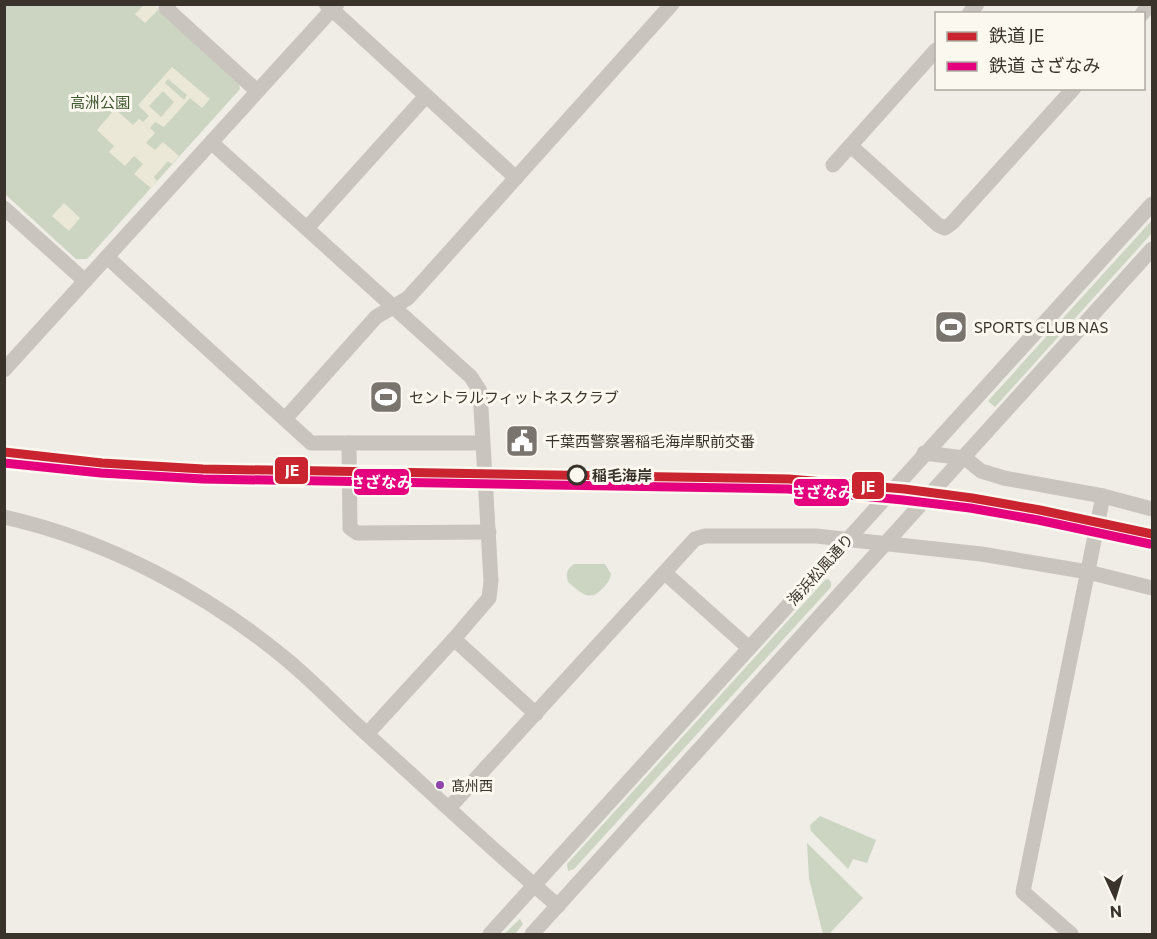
<svg xmlns="http://www.w3.org/2000/svg" width="1157" height="939" viewBox="0 0 1157 939" font-family="Commissioner,'Noto Sans JP',sans-serif">
<style>
.green{fill:#ccd5c1}
.plaza{fill:#ece8d7;fill-rule:evenodd}
.lines{fill:none;stroke-linecap:round;stroke-linejoin:round}
.minor{stroke:#c9c5be;stroke-width:15}
.rail-1-casing{stroke:#faf8ef;stroke-width:14}
.rail-2-casing{stroke:#faf8ef;stroke-width:14}
.rail-1{stroke:#c9242f;stroke-width:9}
.rail-2{stroke:#e5007d;stroke-width:9}
.stop-dot{fill:#faf8ef;stroke:#3a332c;stroke-width:3}
.bus-dot{fill:#8e44ad;stroke:#faf8ef;stroke-width:2}
.labels{text-anchor:middle;dominant-baseline:central;stroke-width:6;stroke-linejoin:round;paint-order:stroke}
.bus-label{font-size:14px;fill:#3a332c;stroke:#faf8ef;text-anchor:start}
.park-label{font-size:15px;fill:#405730;stroke:#faf8ef}
.poi-label{font-size:15px;fill:#3a332c;stroke:#faf8ef;text-anchor:start}
.stop-label{font-size:15px;font-weight:bold;fill:#3a332c;stroke:#faf8ef;text-anchor:start}
.street-label{font-size:15px;fill:#3a332c;stroke:#faf8ef}
.line-badge{stroke:#faf8ef;stroke-width:2}
.badge-label{font-size:16px;text-anchor:middle;font-weight:bold;fill:#fff}
</style>
<rect width="100%" height="100%" fill="#efede6"/>
<g class="green">
<polygon points="5,5 153,5 239,83 240,89 87,259 76,259 5,194"/>
<polygon points="1152,220 1152,233 995,407 988,401"/>
<path d="M574 564H605L611 574C610 581 606 585 601 590 589 603 578 590 568 582 566 573 566 570 574 564Z"/>
<polygon points="828,579 831,582 831,587 574,869 568,871 567,864 825,580"/>
<polygon points="820,816 876,840 867,863 853,859 848,869 811,831 810,825"/>
<polygon points="807,843 863,898 829,934 823,934 809,879"/>
<polygon points="520,919 523,924 515,934 504,934"/>
</g>
<g class="plaza">
<polygon points="144,5 153,5 158,10 145,23 135,14"/>
<path d="M172 67 210 99 202 108 190 98 164 127 155 122 150 128 155 133 146 143 155 150 163 142 179 156 172 164 168 161 154 177 157 181 151 188 134 174 143 164 134 156 125 166 109 152 114 146 97 130 115 109 133 125 139 119 143 122 149 116 138 105ZM168 79 187 95 184 100 165 83ZM163 91 174 102 161 117 149 106Z"/>
<polygon points="64,203 80,218 69,231 52,216"/>
</g>
<g class="lines">
<g class="minor">
<polyline points="169,4 166,8 257,91"/>
<polyline points="326,4 516,178"/>
<polyline points="969,14 977,4"/>
<polyline points="1142,14 1150,4"/>
<polyline points="212,143 471,377 480,391 491,581 489,598 454,639 367,734"/>
<polyline points="851,146 938,225 945,228 952,223 1074,88"/>
<polyline points="833,165 936,50"/>
<polyline points="4,208 85,281"/>
<polyline points="307,228 426,96"/>
<polyline points="107,257 311,443 482,443"/>
<polyline points="4,370 337,4"/>
<polyline points="285,419 376,317 408,298 672,4"/>
<polyline points="349,443 350,528 357,533 489,532"/>
<polyline points="924,453 965,458 981,471 1004,478 1103,496 1152,509"/>
<path d="M4 517C107 540 205 592 286 659 315 683 341 711 369 736 432 793 494 851 558 906"/>
<polyline points="665,573 749,648"/>
<polyline points="454,639 536,714"/>
<polyline points="449,808 695,539 705,536 816,536 981,554 1088,572 1152,588"/>
<polyline points="490,934 1152,204"/>
<polyline points="532,934 1152,249"/>
<polyline points="1071,934 1023,892 1103,496"/>
</g>
<g class="rail-1-casing">
<polyline id="rail-1" points="4,452 102,463 203,469 789,479 904,489 972,498 1040,510 1152,534"/>
</g>
<g class="rail-2-casing">
<polyline id="rail-2" points="4,463 101,473 203,479 788,489 903,500 970,508 1038,520 1150,544"/>
</g>
<use href="#rail-1" class="rail-1"/>
<use href="#rail-2" class="rail-2"/>
</g>
<defs>
<g id="stadium-square" transform="scale(1.725)"><rect x="-9" y="-9" width="18" height="18" rx="4" fill="#79746d" stroke="#faf8ef"/><path d="M0-5a6.5 5 0 1 0 0 10a6.5 5 0 1 0 0-10ZM-3.5-1.8h7v3.6h-7Z" fill="#fff"/></g>
<g id="civic-square" transform="scale(1.725)"><rect x="-9" y="-9" width="18" height="18" rx="4" fill="#79746d" stroke="#faf8ef"/><path d="M-.6-6.5H3V-4.5H.6V-3L4-1V1h2V6H-6V1h2V-1L-.6-3ZM-1.2 2.5V6h2.4V2.5Z" fill="#fff"/></g>
</defs>
<g fill-rule="evenodd">
<use href="#stadium-square" x="951" y="327"/>
<use href="#stadium-square" x="386" y="397"/>
<use href="#civic-square" x="522" y="441"/>
</g>
<circle class="stop-dot" cx="577" cy="475" r="9"/>
<circle class="bus-dot" cx="440" cy="785" r="5"/>
<g class="labels">
<g class="bus-label">
<text x="451" y="785">髙州西</text>
</g>
<g class="park-label">
<text x="100" y="102">高洲公園</text>
</g>
<g class="poi-label">
<text x="974" y="327">SPORTS CLUB NAS</text>
<text x="409" y="397">セントラルフィットネスクラブ</text>
<text x="545" y="441">千葉西警察署稲毛海岸駅前交番</text>
</g>
<g class="stop-label">
<text x="592" y="475">稲毛海岸</text>
</g>
<g class="street-label">
<text transform="translate(820 569) rotate(-48)">海浜松風通り</text>
</g>
</g>
<g class="line-badge">
<rect x="274" y="456" width="35" height="29" rx="6" fill="#c9242f"/>
<rect x="353" y="468" width="57" height="28" rx="6" fill="#e5007d"/>
<rect x="851" y="471" width="34" height="29" rx="6" fill="#c9242f"/>
<rect x="793" y="478" width="57" height="29" rx="6" fill="#e5007d"/>
</g>
<g class="badge-label">
<text x="292" y="476">JE</text>
<text x="381" y="488">さざなみ</text>
<text x="868" y="492">JE</text>
<text x="822" y="498">さざなみ</text>
</g>
<rect width="1157" height="939" fill="none" stroke="#3a332c" stroke-width="12"/>
<rect x="935" y="12" width="210" height="78" fill="#faf8ef" stroke="#ada9a1" stroke-width="1.5"/>
<rect x="947" y="32" width="30" height="9" fill="#c9242f" stroke="#ada9a1" stroke-width="1.5"/>
<text x="989" y="42" font-size="18" fill="#3a332c">鉄道 JE</text>
<rect x="947" y="62" width="30" height="9" fill="#e5007d" stroke="#ada9a1" stroke-width="1.5"/>
<text x="989" y="72" font-size="18" fill="#3a332c">鉄道 さざなみ</text>
<g transform="translate(1115 897) rotate(176)" stroke="#faf8ef" stroke-width="4.5" paint-order="stroke">
<path d="M0-4.5L10 22L0 15L-10 22Z" fill="#3a332c"/>
<text y="-9" font-size="16" font-weight="bold" text-anchor="middle" fill="#3a332c">N</text>
</g>
</svg>
